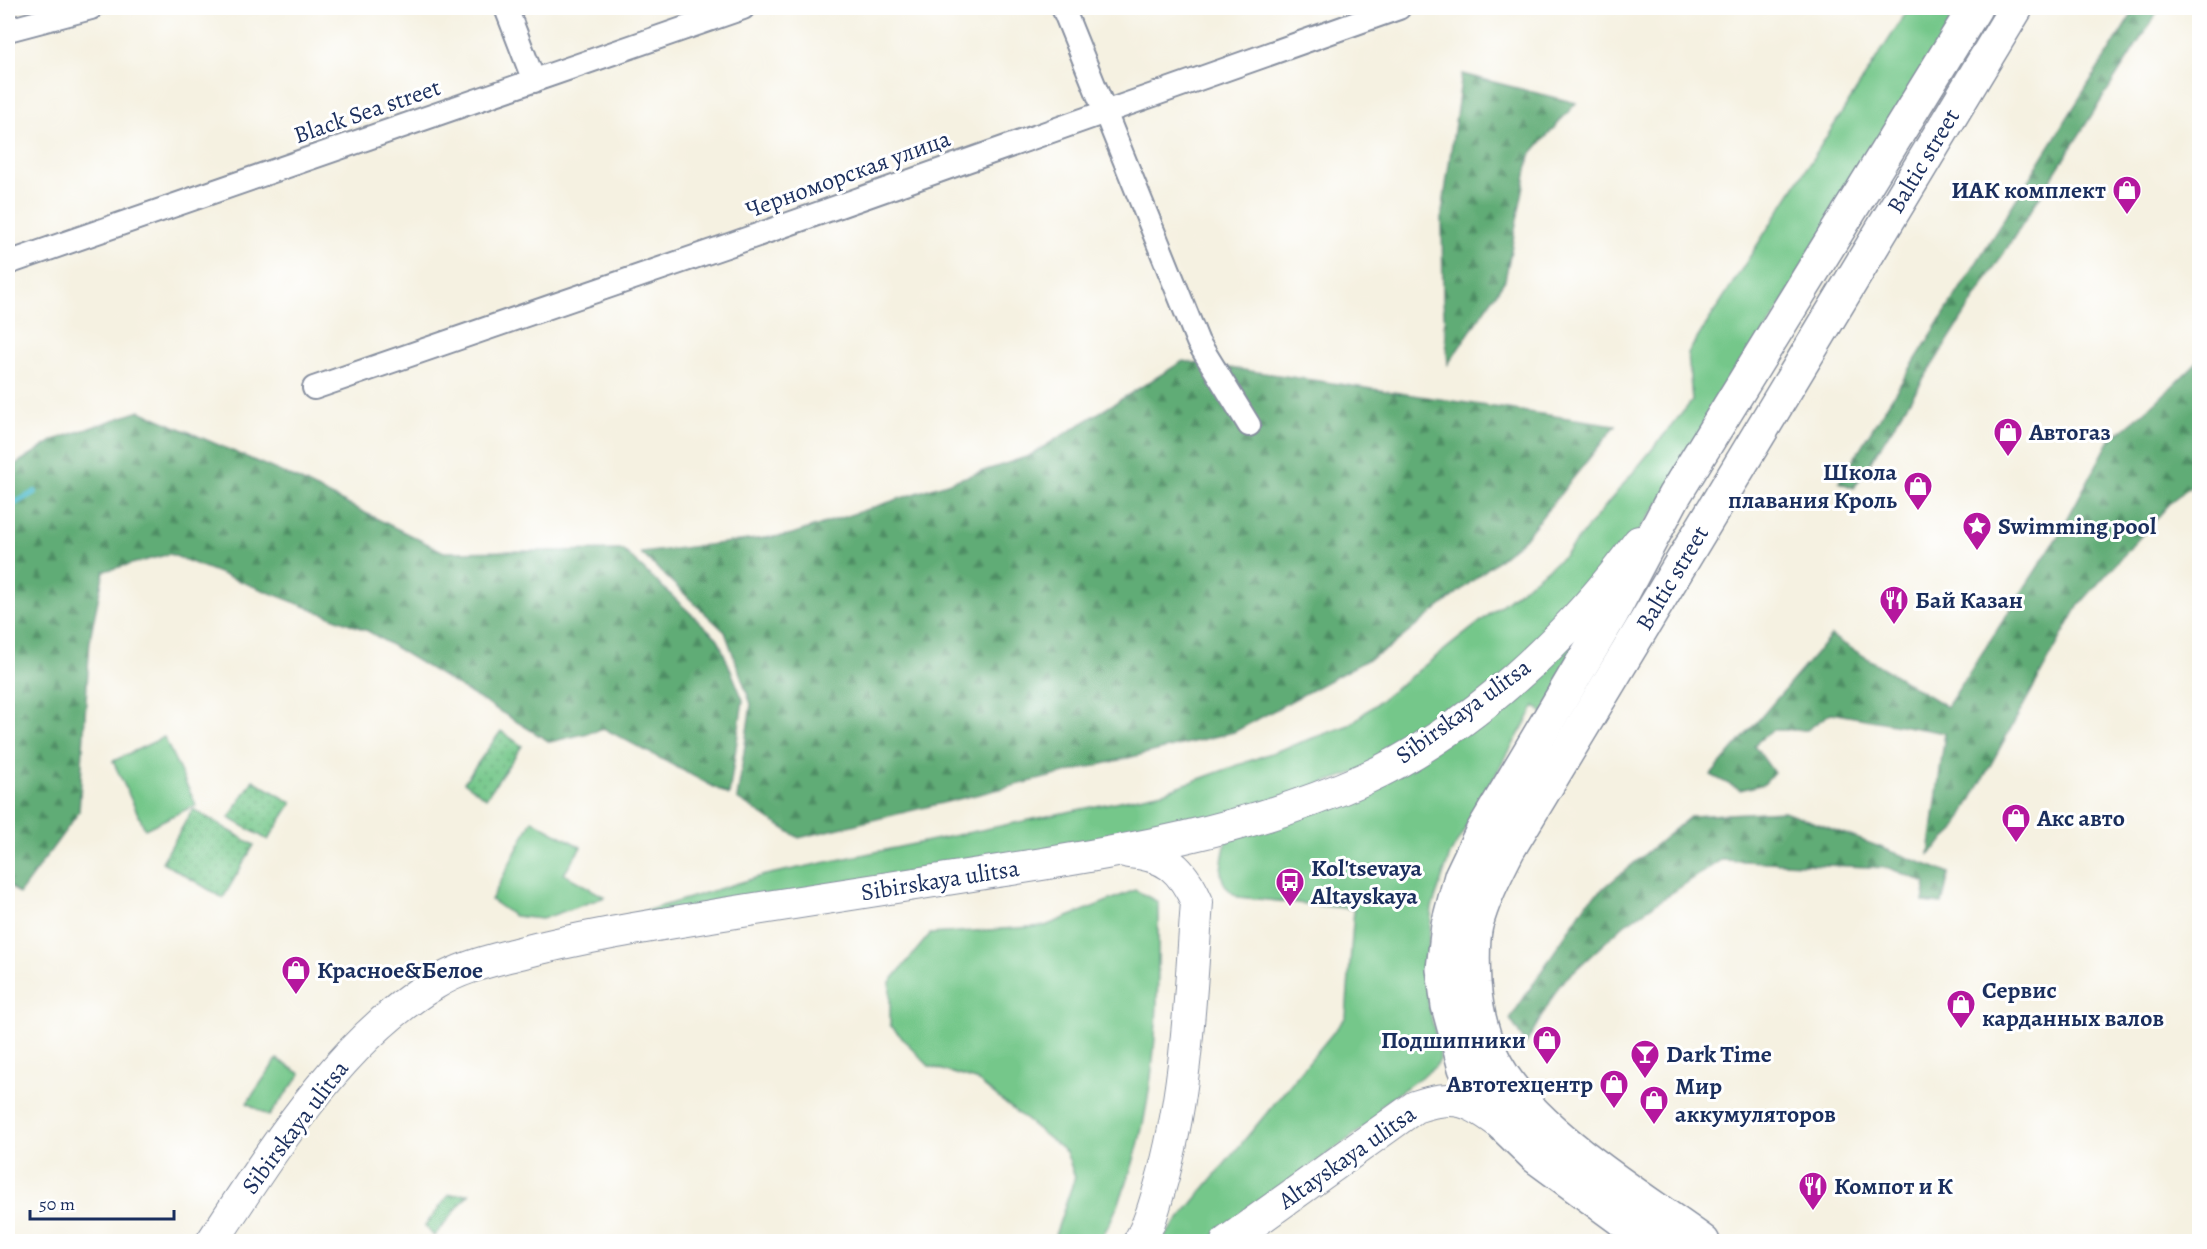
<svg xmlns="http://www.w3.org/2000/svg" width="2207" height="1249" viewBox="0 0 2207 1249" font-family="Alegreya,serif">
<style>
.grass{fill:#75c78a;stroke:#487b74;stroke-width:1.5}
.forest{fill:url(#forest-firs);stroke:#3e6e6a;stroke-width:1.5}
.park{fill:url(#park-dots);stroke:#487b74;stroke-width:1.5}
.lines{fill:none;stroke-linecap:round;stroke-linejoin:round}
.stream{stroke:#50bbcc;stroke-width:6}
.minor-casing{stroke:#8890a0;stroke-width:26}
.secondary-casing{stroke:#8890a0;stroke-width:34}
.primary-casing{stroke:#8890a0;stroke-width:36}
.minor{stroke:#fff;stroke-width:22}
.secondary{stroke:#fff;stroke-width:32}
.primary{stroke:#fff;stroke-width:33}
.labels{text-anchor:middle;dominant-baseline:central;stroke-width:6;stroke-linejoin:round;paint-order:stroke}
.street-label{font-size:24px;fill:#1b2f5e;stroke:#fff}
.poi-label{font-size:24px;font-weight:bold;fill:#1b2f5e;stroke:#fff;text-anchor:start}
</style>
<defs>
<pattern id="forest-firs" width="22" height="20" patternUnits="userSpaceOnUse" patternTransform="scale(1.5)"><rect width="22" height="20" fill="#60ac76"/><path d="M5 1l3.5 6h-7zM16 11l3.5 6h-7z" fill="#4e8c64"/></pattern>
<pattern id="park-dots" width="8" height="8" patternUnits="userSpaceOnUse" patternTransform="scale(1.5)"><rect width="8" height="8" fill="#75c78a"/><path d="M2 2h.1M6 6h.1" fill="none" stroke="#5fa274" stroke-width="1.8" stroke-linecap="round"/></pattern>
</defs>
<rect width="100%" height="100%" fill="#fff"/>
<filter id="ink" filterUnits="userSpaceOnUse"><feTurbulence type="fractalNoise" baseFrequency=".0167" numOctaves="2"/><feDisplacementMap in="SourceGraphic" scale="12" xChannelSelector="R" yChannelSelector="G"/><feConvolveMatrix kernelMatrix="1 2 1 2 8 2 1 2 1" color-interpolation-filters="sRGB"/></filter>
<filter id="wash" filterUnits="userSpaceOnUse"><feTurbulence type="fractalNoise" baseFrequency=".008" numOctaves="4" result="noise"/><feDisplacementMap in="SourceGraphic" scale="24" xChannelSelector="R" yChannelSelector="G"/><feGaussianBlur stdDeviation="1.35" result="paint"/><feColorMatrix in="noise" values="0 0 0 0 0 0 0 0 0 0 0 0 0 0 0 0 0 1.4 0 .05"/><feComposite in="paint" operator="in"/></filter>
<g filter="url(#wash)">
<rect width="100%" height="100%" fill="#f5f1e1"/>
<g class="grass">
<polygon points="1909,8 1960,8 1678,477 1596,590 1513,675 1375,766 1160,837 616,920 765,875 1163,792 1349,725 1565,555 1692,401 1688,353"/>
<path d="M1598 618 1543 714 1535 706 1450 855 1432 908 1426 971 1429 1008 1440 1052V1060L1435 1067 1380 1106 1383 1114 1207 1241 1160 1242 1346 1017 1354 909 1238 897C1213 881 1222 865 1226 840L1305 816Z"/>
<polygon points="164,737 196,805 145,829 113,761"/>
<polygon points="532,820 581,847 564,874 605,897 542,919 514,916 491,900"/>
<path d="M1135 890 1158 902C1159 1016 1158 1140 1100 1241H1053L1075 1177 1066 1152 976 1080 929 1066 890 1025V982L930 934 1045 926Z"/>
<polygon points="277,1059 301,1074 269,1116 247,1103"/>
</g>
<g class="forest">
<polygon points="2136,8 2160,8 1854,488 1839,482"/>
<polygon points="1462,74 1576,103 1530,155 1505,280 1448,364 1443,301 1442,213"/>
<polygon points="2199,360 2199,480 2174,499 2079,605 1954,831 1929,854 1945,733 1831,713 1807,730 1772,730 1754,745 1774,773 1764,784 1740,790 1711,775 1831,636 1947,707 2058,536 2110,440 2156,402"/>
<polygon points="1183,361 1616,425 1524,539 1389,648 1234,732 799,838 737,799 751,704 725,632 641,553 789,535 1029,456"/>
<polygon points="140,411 297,479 444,552 623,550 718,639 743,700 729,795 605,729 550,742 368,631 170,554 104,571 90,638 79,812 19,894 8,884 8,469 54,440"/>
<polygon points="1784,811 1949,873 1942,904 1923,902 1926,883 1889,868 1721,860 1624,925 1560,984 1526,1044 1510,1019 1587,902 1691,816"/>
</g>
<g class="park">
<polygon points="501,731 522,746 486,798 464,782"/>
<polygon points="253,780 292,803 268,840 229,818"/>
<polygon points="193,809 254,845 223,898 162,862"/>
<polygon points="469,1194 434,1236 425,1226 449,1195"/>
</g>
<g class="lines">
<polyline class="stream" points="8,507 35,492"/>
</g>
</g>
<g filter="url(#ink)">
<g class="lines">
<g class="minor-casing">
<g id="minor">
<polyline points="506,8 534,81"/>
<polyline points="1063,8 1198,342 1249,425"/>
<polyline points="8,30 91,8"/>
<polyline points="8,263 743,8"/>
<polyline points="314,388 735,243 1399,8"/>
</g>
</g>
<g class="secondary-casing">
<g id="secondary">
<path d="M1129 852C1167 855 1182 869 1197 902 1190 997 1187 1095 1160 1187 1154 1206 1150 1225 1139 1242"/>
<path d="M212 1242C271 1153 341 1039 434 984 461 967 490 961 520 953 585 936 651 926 717 915 811 900 905 886 998 871 1122 852 1247 831 1362 780 1469 732 1571 635 1639 542"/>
<path d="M1227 1242 1415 1107C1456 1093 1470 1100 1504 1126"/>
</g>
</g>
<g class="primary-casing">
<g id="primary">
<polyline points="1652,1242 1536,1157 1504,1126 1465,1068 1448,1006 1443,969 1448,925 1461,876 1482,832 1612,613 1674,496 1975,8"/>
<path d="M1703 1242C1639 1195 1523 1127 1491 1054 1481 1031 1476 1008 1474 983 1473 965 1472 943 1476 925 1483 898 1496 874 1508 850L2016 8"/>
</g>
</g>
<use href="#minor" class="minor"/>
<use href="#secondary" class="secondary"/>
<use href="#primary" class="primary"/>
</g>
</g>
<defs>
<g id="shop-pin" transform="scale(1.5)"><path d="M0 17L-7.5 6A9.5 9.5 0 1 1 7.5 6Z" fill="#b5179e" stroke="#fff"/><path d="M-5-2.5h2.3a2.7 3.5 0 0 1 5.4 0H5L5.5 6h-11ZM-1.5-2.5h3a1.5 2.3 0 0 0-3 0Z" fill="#fff"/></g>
<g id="sight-pin" transform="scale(1.5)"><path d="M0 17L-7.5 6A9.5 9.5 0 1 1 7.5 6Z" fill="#b5179e" stroke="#fff"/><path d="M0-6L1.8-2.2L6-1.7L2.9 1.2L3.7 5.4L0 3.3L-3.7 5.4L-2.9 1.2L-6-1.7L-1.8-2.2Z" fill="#fff"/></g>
<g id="restaurant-pin" transform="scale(1.5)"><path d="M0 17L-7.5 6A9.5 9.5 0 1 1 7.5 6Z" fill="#b5179e" stroke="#fff"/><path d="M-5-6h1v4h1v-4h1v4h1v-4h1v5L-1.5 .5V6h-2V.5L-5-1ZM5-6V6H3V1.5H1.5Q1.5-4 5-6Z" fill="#fff"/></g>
<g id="bus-pin" transform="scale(1.5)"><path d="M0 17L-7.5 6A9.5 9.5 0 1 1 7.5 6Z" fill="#b5179e" stroke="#fff"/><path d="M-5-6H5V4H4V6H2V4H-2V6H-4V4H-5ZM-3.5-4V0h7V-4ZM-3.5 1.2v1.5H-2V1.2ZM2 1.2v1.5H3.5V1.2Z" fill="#fff"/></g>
<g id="bar-pin" transform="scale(1.5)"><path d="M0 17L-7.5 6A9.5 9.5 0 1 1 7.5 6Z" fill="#b5179e" stroke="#fff"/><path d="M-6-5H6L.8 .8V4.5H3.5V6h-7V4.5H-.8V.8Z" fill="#fff"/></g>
</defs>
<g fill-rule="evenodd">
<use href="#shop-pin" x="2127" y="190"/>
<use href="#shop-pin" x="2008" y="432"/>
<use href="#shop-pin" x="1918" y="486"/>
<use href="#sight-pin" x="1977" y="526"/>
<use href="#restaurant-pin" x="1894" y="600"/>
<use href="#shop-pin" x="2016" y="818"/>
<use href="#bus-pin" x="1290" y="882"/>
<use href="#shop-pin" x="296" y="970"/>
<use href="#shop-pin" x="1961" y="1004"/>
<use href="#shop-pin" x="1547" y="1040"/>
<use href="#bar-pin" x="1645" y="1054"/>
<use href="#shop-pin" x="1614" y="1084"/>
<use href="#shop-pin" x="1654" y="1100"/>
<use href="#restaurant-pin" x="1813" y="1186"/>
</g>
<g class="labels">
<g class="street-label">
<text transform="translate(367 111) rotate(-19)">Black Sea street</text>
<text transform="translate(1923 161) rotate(-59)">Baltic street</text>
<text transform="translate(848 174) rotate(-20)">Черноморская улица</text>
<text transform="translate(1672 578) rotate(-59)">Baltic street</text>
<text transform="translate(1463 711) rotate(-36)">Sibirskaya ulitsa</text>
<text transform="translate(940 880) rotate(-9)">Sibirskaya ulitsa</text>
<text transform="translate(295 1127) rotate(-53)">Sibirskaya ulitsa</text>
<text transform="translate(1347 1157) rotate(-35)">Altayskaya ulitsa</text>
</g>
<g class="poi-label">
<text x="2106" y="190" text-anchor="end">ИАК комплект</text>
<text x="2029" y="432">Автогаз</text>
<text x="1897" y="472" text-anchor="end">Школа<tspan x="1897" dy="28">плавания Кроль</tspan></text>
<text x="1998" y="526">Swimming pool</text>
<text x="1915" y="600">Бай Казан</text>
<text x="2037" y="818">Акс авто</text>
<text x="1311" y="868">Kol'tsevaya<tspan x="1311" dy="28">Altayskaya</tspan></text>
<text x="317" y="970">Красное&amp;Белое</text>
<text x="1982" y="990">Сервис<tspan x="1982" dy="28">карданных валов</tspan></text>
<text x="1526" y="1040" text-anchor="end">Подшипники</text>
<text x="1666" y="1054">Dark Time</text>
<text x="1593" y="1084" text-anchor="end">Автотехцентр</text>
<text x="1675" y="1086">Мир<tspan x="1675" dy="28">аккумуляторов</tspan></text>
<text x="1834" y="1186">Компот и К</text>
</g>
</g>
<rect width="2207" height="1249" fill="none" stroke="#fff" stroke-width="30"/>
<path d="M30 1210v9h144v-9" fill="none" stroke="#1b2f5e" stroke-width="3"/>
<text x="39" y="1210" font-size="18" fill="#1b2f5e" stroke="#ffffff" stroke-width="4.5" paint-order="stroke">50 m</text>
</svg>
